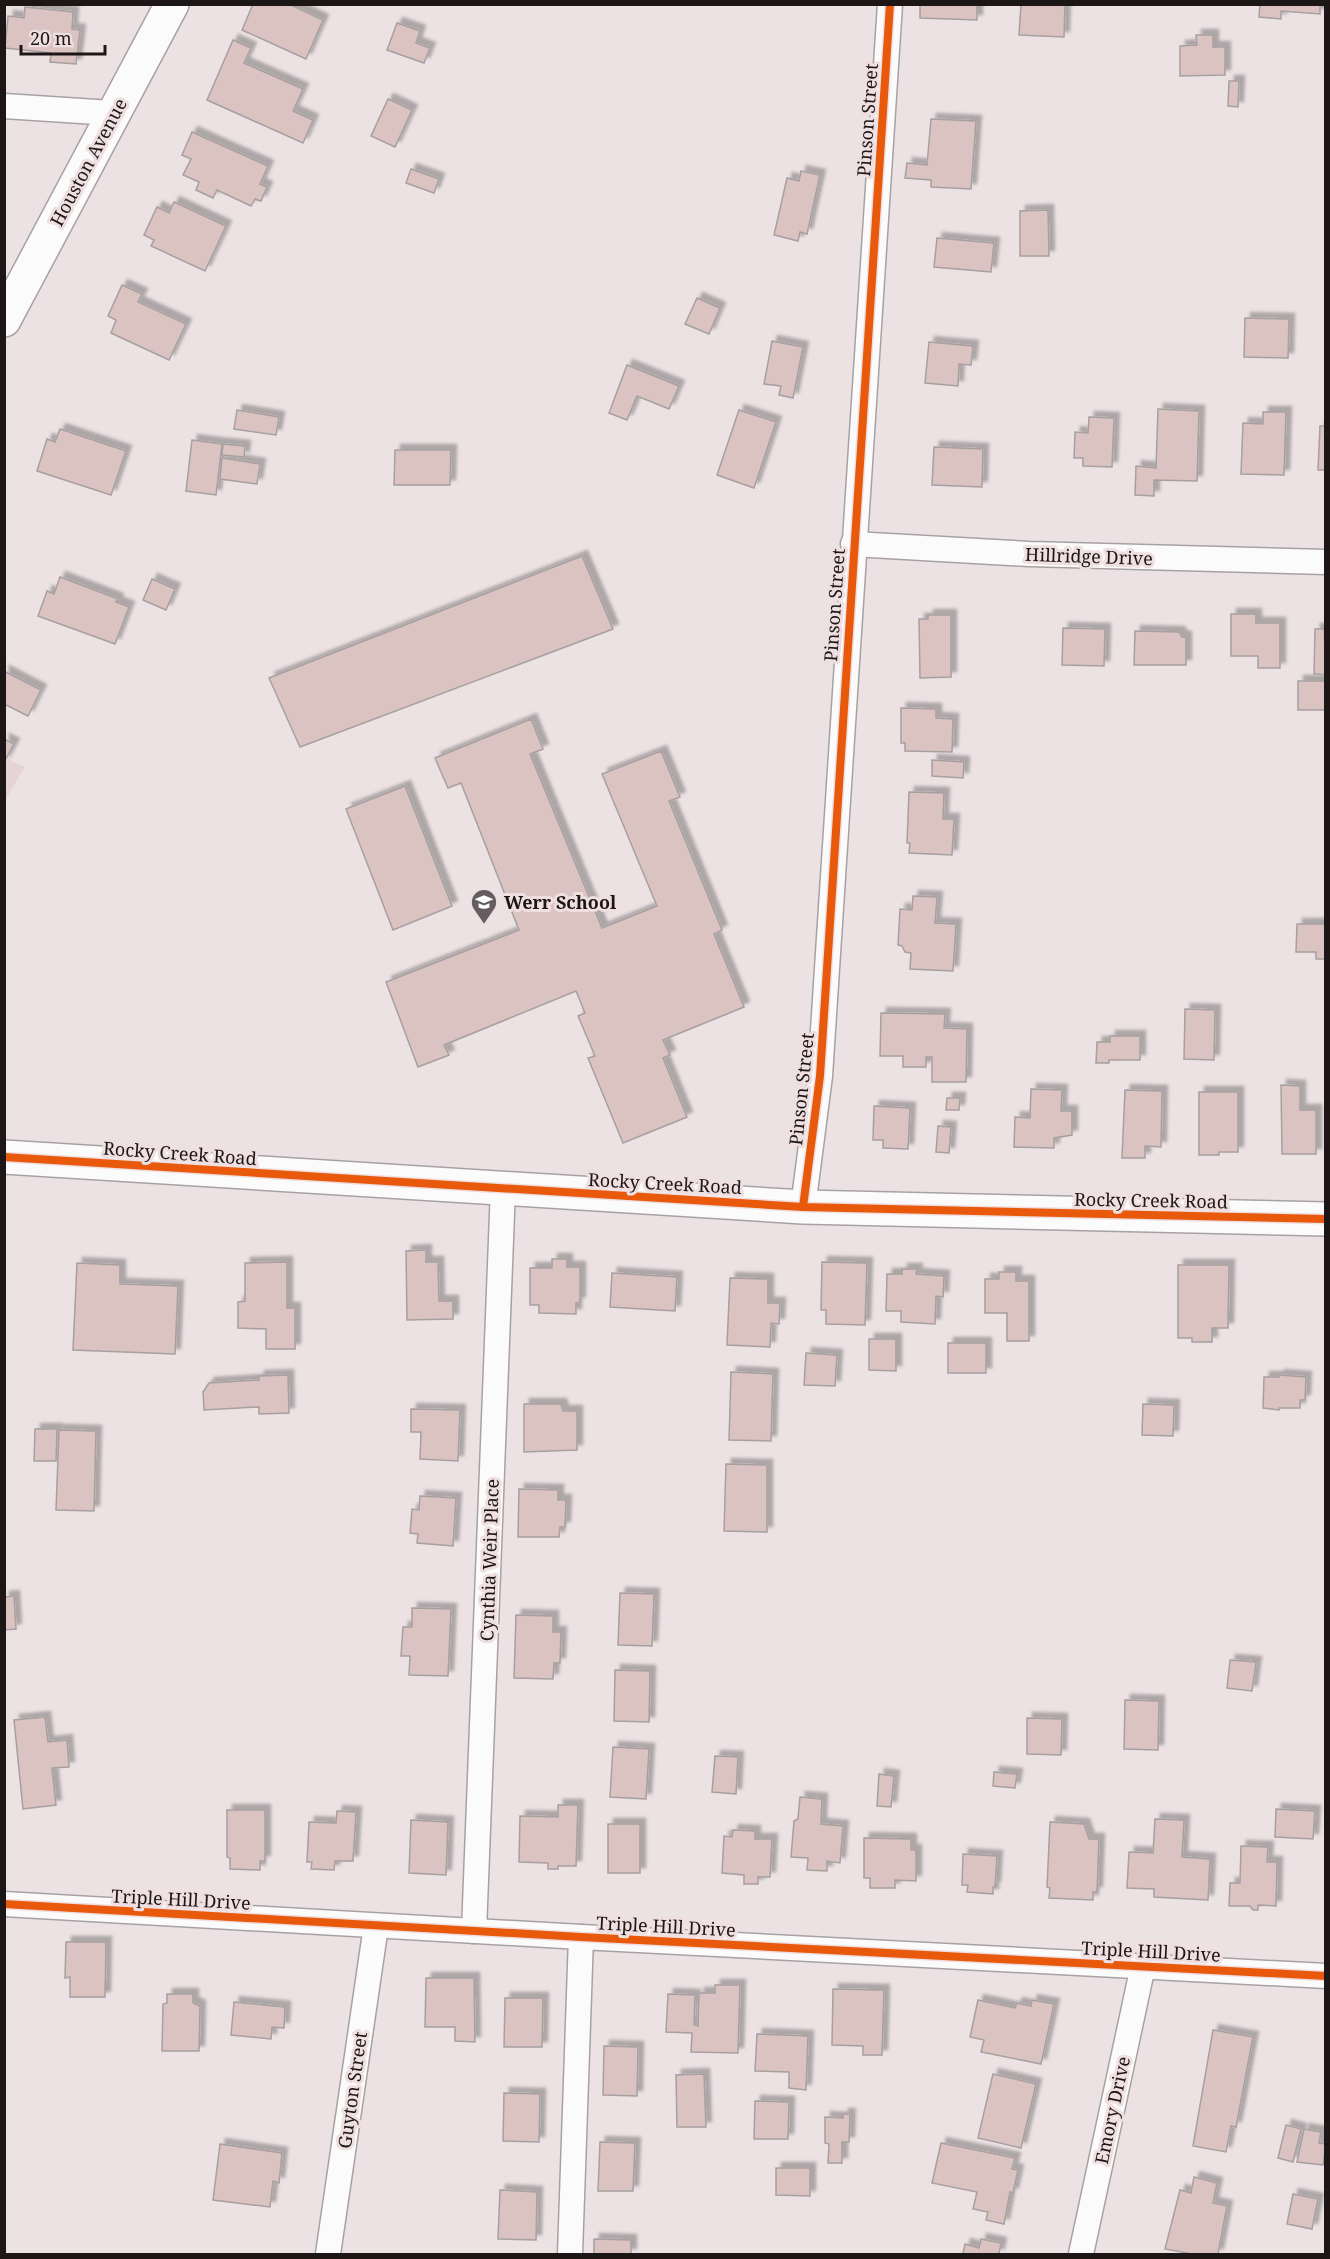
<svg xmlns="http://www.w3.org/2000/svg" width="1330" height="2259" viewBox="0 0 1330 2259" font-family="'Noto Serif',serif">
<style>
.built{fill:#e5d3d6}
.building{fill:#dbc3c2;stroke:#a79fa0;stroke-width:1.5;filter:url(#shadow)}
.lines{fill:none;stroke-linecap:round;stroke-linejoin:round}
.street-casing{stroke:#a8a1a3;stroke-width:27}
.secondary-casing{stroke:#a8a1a3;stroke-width:36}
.street{stroke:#fcfbfb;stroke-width:24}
.secondary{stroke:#fcfbfb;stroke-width:33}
.cycleway-casing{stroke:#efdfe1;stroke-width:11}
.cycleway{stroke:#e8590c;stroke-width:8}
.labels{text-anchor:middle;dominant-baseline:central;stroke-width:6;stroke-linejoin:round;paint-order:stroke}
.street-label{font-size:18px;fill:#1c1617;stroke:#efdfe1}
.poi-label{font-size:18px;font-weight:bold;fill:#1c1617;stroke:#efdfe1;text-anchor:start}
</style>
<defs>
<filter id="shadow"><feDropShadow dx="5.5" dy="-5.5" stdDeviation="1.5" flood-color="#0004"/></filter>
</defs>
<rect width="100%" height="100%" fill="#ece2e4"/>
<polygon class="built" points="5,758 25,767 5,800"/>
<g class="building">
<polygon points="253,4 289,4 323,20 306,59 242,30"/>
<polygon points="920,4 977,4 977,20 920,18"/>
<polygon points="1021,4 1065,4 1064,37 1019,35"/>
<polygon points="1260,4 1320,4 1320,14 1281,11 1281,19 1259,17"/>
<polygon points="25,7 73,12 72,29 80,30 76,64 50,62 51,53 5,48 8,16 24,18"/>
<polygon points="397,23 420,31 416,43 430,48 424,63 387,50"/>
<polygon points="1196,35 1213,35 1213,47 1225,47 1225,75 1180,76 1180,46 1197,45"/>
<polygon points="233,40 251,48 244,63 303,89 293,111 313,120 303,143 207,100"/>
<polygon points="1229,81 1239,81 1238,107 1228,106"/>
<polygon points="388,99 412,110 395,147 371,136"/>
<polygon points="931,119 976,121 971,189 931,187 931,180 905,178 907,163 927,165"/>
<polygon points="192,132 268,166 260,184 267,187 261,201 255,199 251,206 217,190 213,198 196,190 199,182 183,175 191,159 182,155"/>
<polygon points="411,169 439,179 434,193 406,183"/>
<polygon points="801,171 820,175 807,234 800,232 798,241 774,235 787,178 799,181"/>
<polygon points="174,202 226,226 205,271 151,246 154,240 144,235 157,207 169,213"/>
<polygon points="1048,210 1049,256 1020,256 1020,211"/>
<polygon points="937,238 994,243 991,272 934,267"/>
<polygon points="122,285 142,294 138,302 186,324 169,360 111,333 116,320 108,316"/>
<polygon points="697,298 720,308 709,334 685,324"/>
<polygon points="1245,318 1289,319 1288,358 1244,357"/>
<polygon points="772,341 803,347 793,398 779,395 781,386 764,384"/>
<polygon points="929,342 973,346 971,365 959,364 958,386 925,383"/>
<polygon points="627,365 679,386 669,409 637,396 627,420 609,413"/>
<polygon points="1158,409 1199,411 1197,481 1154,480 1154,496 1135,495 1136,466 1156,468"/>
<polygon points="237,410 279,417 276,435 234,429"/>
<polygon points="739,410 776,422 754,488 717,475"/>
<polygon points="1263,412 1286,412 1284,475 1241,474 1243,423 1263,424"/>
<polygon points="1089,417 1114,418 1112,467 1083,466 1083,458 1074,458 1075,432 1088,433"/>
<polygon points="1320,426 1326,426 1326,470 1318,470"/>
<polygon points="60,429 126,451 111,495 37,471 47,439 55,442"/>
<polygon points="192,440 222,444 216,495 186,491"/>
<polygon points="223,444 245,446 244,457 222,455"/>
<polygon points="934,447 983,449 982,487 932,485"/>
<polygon points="395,450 451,450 450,485 394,485"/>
<polygon points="222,458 260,464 257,484 220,479"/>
<polygon points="582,556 613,629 300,747 269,678"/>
<polygon points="60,577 118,599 116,602 129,607 115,644 38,616 47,591 54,594"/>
<polygon points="152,579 175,589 166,610 143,600"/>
<polygon points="1231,614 1256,614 1256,623 1280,623 1280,668 1258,668 1258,656 1231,656"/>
<polygon points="928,615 951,615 951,677 920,678 919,619 928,619"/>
<polygon points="1324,624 1326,675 1314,674 1315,629 1324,629"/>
<polygon points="1063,628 1105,629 1104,666 1062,665"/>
<polygon points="1135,631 1179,632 1182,637 1186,637 1186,665 1134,665"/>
<polygon points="4,671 41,690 28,716 4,704"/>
<rect x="1298" y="681" width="28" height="29"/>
<polygon points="901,708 936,709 936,718 953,719 952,752 905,751 905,743 901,743"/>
<polygon points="531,719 543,749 530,754 602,928 657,906 602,774 661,751 680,797 669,801 722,930 714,934 744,1007 663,1040 670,1055 663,1058 687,1117 623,1143 588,1058 595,1056 578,1016 585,1013 576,991 444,1045 449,1055 418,1067 386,982 519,930 461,783 448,788 435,758"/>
<polygon points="4,739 14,744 4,762"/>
<polygon points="932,760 964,762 963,778 932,776"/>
<polygon points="405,786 452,906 393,930 346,809"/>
<polygon points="909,792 944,793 943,819 954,819 952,855 909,853 910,843 907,843"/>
<polygon points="913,896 937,897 935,923 956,924 953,971 910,969 911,953 905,952 902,946 898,945 900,909 912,910"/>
<polygon points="1297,924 1326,924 1326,959 1316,959 1316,952 1296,952"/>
<polygon points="1185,1009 1215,1010 1214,1060 1184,1059"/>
<polygon points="881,1013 945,1014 944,1028 967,1029 966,1082 932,1082 932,1057 926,1057 926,1067 903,1067 903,1056 880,1056"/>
<polygon points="1110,1036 1140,1036 1140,1060 1109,1060 1109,1063 1096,1063 1097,1042 1110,1042"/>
<polygon points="1281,1085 1300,1086 1300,1110 1316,1110 1316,1154 1282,1154"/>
<polygon points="1031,1089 1062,1090 1061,1111 1072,1111 1072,1135 1054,1138 1054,1148 1014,1147 1015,1117 1030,1118"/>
<polygon points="1125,1090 1162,1091 1161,1147 1145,1146 1145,1158 1122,1158"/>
<polygon points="1199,1092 1238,1092 1238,1152 1219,1152 1219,1155 1199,1155"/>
<polygon points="947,1098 960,1098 959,1110 946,1110"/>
<polygon points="874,1106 910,1108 908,1149 883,1148 883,1140 873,1140"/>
<polygon points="938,1126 951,1127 949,1153 936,1152"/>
<polygon points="426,1250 426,1262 438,1262 439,1301 453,1301 453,1319 407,1320 406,1251"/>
<polygon points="552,1259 567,1259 567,1267 580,1267 580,1302 576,1303 576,1314 539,1313 539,1305 530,1305 530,1268 552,1268"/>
<polygon points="287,1262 287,1308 295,1308 295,1349 266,1349 266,1329 238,1328 238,1302 245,1301 245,1263"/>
<polygon points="822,1262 867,1263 865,1325 826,1324 826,1310 821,1310"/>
<polygon points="77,1263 120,1265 120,1284 178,1286 175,1354 73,1350"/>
<polygon points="1178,1265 1229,1265 1228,1328 1212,1328 1212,1342 1192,1342 1192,1338 1178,1338"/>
<polygon points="902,1269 917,1269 916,1274 944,1276 943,1297 936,1296 935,1324 901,1322 901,1311 886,1311 887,1274 902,1274"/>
<polygon points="999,1272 1016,1272 1016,1281 1029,1281 1029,1341 1007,1341 1007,1313 985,1313 985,1279 999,1279"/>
<polygon points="612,1273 677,1277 675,1311 610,1307"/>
<polygon points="730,1278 768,1279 768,1303 780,1303 779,1324 771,1323 770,1347 727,1345"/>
<polygon points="869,1339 896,1339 896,1371 869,1370"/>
<rect x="948" y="1343" width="38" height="30"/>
<polygon points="806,1353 837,1355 835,1386 804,1385"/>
<polygon points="731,1372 773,1374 771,1441 729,1440"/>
<polygon points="288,1375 289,1413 259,1414 259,1407 204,1410 203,1392 209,1383 259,1380 259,1376"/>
<polygon points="1279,1375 1306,1377 1305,1400 1300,1400 1300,1408 1279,1408 1279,1410 1263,1408 1264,1377 1279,1377"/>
<polygon points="524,1404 561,1404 563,1411 577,1411 577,1450 524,1452"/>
<polygon points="1143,1404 1174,1405 1173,1436 1142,1435"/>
<polygon points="411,1409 460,1410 458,1461 420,1459 421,1432 411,1432"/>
<polygon points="35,1429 57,1429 56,1461 34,1461"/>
<polygon points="59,1430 96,1431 94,1511 56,1510"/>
<polygon points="726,1464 767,1465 767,1532 724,1531"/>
<polygon points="519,1489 558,1490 558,1500 566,1500 565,1527 560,1527 559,1537 518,1537"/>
<polygon points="420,1496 456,1498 453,1546 417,1543 418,1534 410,1533 412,1509 419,1510"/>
<polygon points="620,1593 654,1594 652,1646 618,1645"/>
<polygon points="14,1596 16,1629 4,1630 4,1597"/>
<polygon points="412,1608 451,1609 448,1676 409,1675 410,1656 401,1656 403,1627 412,1627"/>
<polygon points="516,1615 553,1616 553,1632 561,1632 560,1663 554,1663 553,1679 514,1678"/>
<polygon points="1230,1660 1256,1662 1252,1691 1227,1688"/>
<polygon points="615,1670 650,1671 649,1722 614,1721"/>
<polygon points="1125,1700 1159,1701 1158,1750 1124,1749"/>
<polygon points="45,1717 48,1742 67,1740 69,1767 52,1768 56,1805 23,1809 14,1720"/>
<polygon points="1027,1718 1062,1719 1061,1755 1027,1754"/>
<polygon points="613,1747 649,1749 646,1799 610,1797"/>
<polygon points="715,1756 738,1757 736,1794 712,1792"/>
<polygon points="994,1772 1017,1774 1015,1788 993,1786"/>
<polygon points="879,1774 894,1776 891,1807 877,1806"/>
<polygon points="800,1797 822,1799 821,1824 843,1826 840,1863 827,1861 827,1871 807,1870 808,1858 791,1857 794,1821 798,1819"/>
<polygon points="558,1805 578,1805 576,1866 558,1866 558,1869 548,1869 548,1863 519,1862 520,1816 558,1817"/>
<polygon points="1276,1809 1315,1811 1313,1839 1275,1837"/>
<polygon points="227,1810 265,1810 265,1861 260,1861 260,1870 230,1869 230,1858 227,1857"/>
<polygon points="337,1811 356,1812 353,1861 335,1861 334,1870 311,1869 312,1862 307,1862 309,1822 336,1823"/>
<polygon points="1155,1819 1184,1820 1182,1857 1210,1859 1208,1900 1154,1897 1154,1889 1127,1888 1129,1852 1153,1853"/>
<polygon points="411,1820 448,1822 446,1875 409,1873"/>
<polygon points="1050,1822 1084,1824 1089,1839 1099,1839 1097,1892 1093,1892 1093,1900 1049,1898 1050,1888 1047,1887"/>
<rect x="608" y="1824" width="32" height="49"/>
<polygon points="733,1830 755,1831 755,1839 772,1839 770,1877 758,1877 758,1884 744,1884 744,1875 722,1873 724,1836 732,1837"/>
<polygon points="864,1838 911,1839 911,1850 916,1850 916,1881 895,1880 895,1888 870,1888 870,1878 864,1878"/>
<polygon points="1241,1846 1268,1847 1267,1862 1277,1862 1276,1906 1258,1905 1258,1910 1253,1910 1250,1906 1229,1906 1230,1883 1240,1883"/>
<polygon points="963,1854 997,1856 995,1887 993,1887 993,1894 967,1892 968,1885 962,1885"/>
<polygon points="66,1942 106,1942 105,1997 70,1997 70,1977 65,1978"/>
<polygon points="426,1978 474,1978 475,2042 455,2041 455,2027 425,2027"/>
<polygon points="715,1985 740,1985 738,2053 691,2052 692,2033 666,2032 668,1994 695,1995 694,2025 698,2026 699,1993 715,1993"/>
<polygon points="833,1989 884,1990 882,2055 863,2055 863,2046 832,2045"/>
<polygon points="167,1994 193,1994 193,2003 200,2006 199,2051 162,2051 163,2004 167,2003"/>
<polygon points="505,1998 543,1998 542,2047 504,2047"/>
<polygon points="978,2000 1015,2008 1017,2003 1031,2006 1032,2000 1054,2004 1041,2064 981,2052 984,2040 970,2037"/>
<polygon points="234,2002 285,2007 284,2028 272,2027 271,2039 231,2035"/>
<polygon points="1213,2030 1253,2037 1236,2127 1231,2126 1226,2152 1193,2146"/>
<polygon points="757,2034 808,2036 806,2090 789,2088 789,2072 755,2071"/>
<polygon points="604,2046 638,2047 637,2096 603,2095"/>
<polygon points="704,2074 706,2127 677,2127 676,2075"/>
<polygon points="993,2074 1036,2084 1021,2148 978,2138"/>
<polygon points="504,2093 540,2094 539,2142 503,2141"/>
<polygon points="755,2101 789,2102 788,2139 754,2139"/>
<polygon points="843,2114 850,2114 849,2142 842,2142 842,2163 828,2163 829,2144 825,2143 825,2117 843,2118"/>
<polygon points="1286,2125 1301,2129 1293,2162 1278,2158"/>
<polygon points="1304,2129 1321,2132 1319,2143 1326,2144 1323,2165 1297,2162"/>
<polygon points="600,2142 635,2143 633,2191 598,2191"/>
<polygon points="941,2143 1015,2158 1012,2169 1018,2170 1013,2193 1010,2192 1004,2224 986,2220 988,2212 973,2209 977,2192 932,2183"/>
<polygon points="220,2144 282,2153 279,2183 273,2181 270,2207 213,2200"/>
<polygon points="776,2168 810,2168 810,2196 776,2195"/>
<polygon points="1194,2177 1217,2183 1213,2203 1227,2206 1218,2254 1192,2254 1165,2249 1180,2190 1191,2193"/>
<polygon points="500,2190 537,2192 536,2240 498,2239"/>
<polygon points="1293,2194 1318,2199 1312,2229 1287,2224"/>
<polygon points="594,2239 631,2240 631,2254 594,2254"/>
<polygon points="981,2239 1001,2243 999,2254 963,2254 965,2244 979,2248"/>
</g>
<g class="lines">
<g class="street-casing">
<g id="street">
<polyline points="4,106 112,113"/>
<polyline points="853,544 1029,554 1326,562"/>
<polyline points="803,1207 820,1076 890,4"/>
<polyline points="4,1904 581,1937 1326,1976"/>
<polyline points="474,1931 503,1188"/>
<polyline points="328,2254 376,1926"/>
<polyline points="570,2254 581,1937"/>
<polyline points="1081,2254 1143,1966"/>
</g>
</g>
<g class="secondary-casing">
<g id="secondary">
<polyline points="4,320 172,4"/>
<polyline points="4,1157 803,1207 1326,1219"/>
</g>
</g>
<use href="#street" class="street"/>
<use href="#secondary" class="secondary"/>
<g class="cycleway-casing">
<g id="cycleway">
<polyline points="4,1157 803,1207 1326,1219"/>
<polyline points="803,1207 820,1076 890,4"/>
<polyline points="4,1904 581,1937 1326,1976"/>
</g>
</g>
<use href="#cycleway" class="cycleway"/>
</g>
<defs>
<g id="school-pin" transform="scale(1.35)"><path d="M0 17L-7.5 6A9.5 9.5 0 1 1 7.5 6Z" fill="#655d5f" stroke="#efdfe1"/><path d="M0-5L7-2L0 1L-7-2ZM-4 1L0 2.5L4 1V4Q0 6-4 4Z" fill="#fff"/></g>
</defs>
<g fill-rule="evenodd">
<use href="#school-pin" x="484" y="902"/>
</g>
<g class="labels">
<g class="street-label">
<text transform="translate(867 120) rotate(-86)">Pinson Street</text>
<text transform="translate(88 162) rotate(-62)">Houston Avenue</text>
<text transform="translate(1089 556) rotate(2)">Hillridge Drive</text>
<text transform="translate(834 605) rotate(-86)">Pinson Street</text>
<text transform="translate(801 1089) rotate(-84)">Pinson Street</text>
<text transform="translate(180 1153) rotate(4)">Rocky Creek Road</text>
<text transform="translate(665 1183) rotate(3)">Rocky Creek Road</text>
<text transform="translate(1151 1200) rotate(1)">Rocky Creek Road</text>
<text transform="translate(489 1560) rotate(-88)">Cynthia Weir Place</text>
<text transform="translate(181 1899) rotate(3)">Triple Hill Drive</text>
<text transform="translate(666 1926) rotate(3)">Triple Hill Drive</text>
<text transform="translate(1151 1951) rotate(3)">Triple Hill Drive</text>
<text transform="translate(352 2090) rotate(-82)">Guyton Street</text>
<text transform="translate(1112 2110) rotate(-78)">Emory Drive</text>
</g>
<g class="poi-label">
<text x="504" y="902">Werr School</text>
</g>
</g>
<rect width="1330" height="2259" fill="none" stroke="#1c1617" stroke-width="12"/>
<path d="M21 45v9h84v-9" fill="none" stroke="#1c1617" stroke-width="3"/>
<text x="30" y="45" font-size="18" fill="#1c1617" stroke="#efdfe1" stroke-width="4.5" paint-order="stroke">20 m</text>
</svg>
